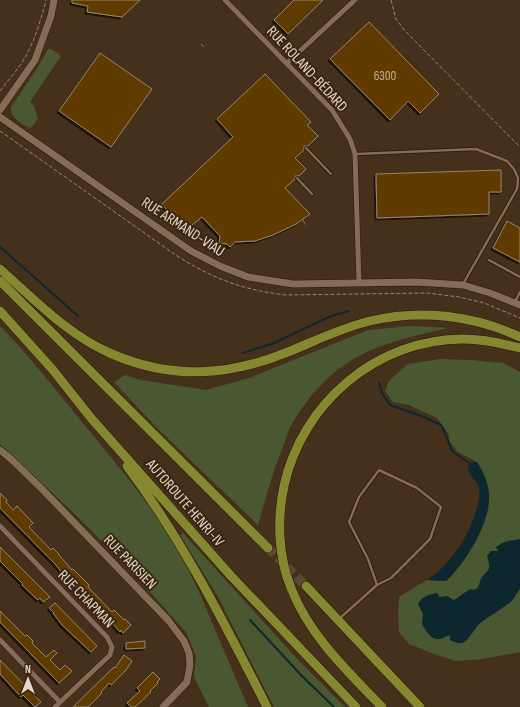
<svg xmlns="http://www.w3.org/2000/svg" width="520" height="707" viewBox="0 0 520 707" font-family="'Sofia Sans Condensed',sans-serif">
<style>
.green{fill:#4a5832}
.water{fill:#0c272d}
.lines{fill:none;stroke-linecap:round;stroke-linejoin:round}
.stream{stroke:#0c272d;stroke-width:2}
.building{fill:#613b00;stroke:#9b846b;filter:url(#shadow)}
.highway-tunnel{stroke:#5d4936;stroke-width:9;stroke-dasharray:9 4.5;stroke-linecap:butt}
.lane-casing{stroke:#2b1704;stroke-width:4}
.street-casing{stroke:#2b1704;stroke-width:6}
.secondary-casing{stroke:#2b1704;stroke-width:8}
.highway-casing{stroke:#2b1704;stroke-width:10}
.path{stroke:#978575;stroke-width:1;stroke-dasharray:4 2;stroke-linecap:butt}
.lane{stroke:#856c56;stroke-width:2.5}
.street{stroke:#856c56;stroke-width:5}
.secondary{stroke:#856c56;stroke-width:7}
.highway{stroke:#858731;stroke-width:9}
.labels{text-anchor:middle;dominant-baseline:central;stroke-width:4;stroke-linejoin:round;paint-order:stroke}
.number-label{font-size:13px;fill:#c3af98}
.street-label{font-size:15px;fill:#e4d6ca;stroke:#3b2612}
</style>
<defs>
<filter id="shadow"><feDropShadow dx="-2" dy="2" stdDeviation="0" flood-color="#0009"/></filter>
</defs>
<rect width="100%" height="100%" fill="#45301c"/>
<g class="green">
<path d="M48 49H51L61 56 30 102 34 106 38 119 31 128H29C21 123 10 118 11 107L38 67Z"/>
<polygon points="0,326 19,346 47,379 131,482 175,541 199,592 248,707 209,707 194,677 196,656 186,632 138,579 80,519 0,444"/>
<path d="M411 326 449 328C425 333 400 339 376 348 339 362 311 391 292 424 288 430 286 438 284 444 273 470 266 498 258 525L158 429 114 382 125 375 141 380 206 390 249 378 368 330Z"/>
<polygon points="440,359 471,360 503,363 520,372 520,652 482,659 456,661 434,654 409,644 399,632 398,614 399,597 427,580 446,581 452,575 476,541 488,509 477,462 458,452 450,442 448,433 437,418 409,405 393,402 385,391 389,381 408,364"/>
<polygon points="183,533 300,662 345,707 274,707 217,595 180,535"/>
</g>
<g class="water">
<path d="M471 462H477C483 471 488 482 489 493 492 520 466 563 446 581L427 580C431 577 436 574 439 571 458 553 472 529 478 504 479 500 480 492 479 488 476 478 462 472 471 462Z"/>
<path d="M520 539V589L511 602 480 623 466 641C460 645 456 643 450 640V635C446 636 444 638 440 639 432 641 425 630 422 624L423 614 418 604C421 597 430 594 437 593L440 597 447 596 454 600 470 589C479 592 479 584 481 578 490 568 491 570 487 556L491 551H498L496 547 502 543 508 541Z"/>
</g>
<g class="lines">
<g class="stream">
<polyline points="0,247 78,316"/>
<polyline points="243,353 274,343 331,316 349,311"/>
<polyline points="379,383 382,393 390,405 424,417 441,425 445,433 452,451 469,463"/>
<polyline points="250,620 301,675 334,707"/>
</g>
</g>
<g class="building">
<polygon points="72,0 140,0 122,17 87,12 88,6 72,3"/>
<polygon points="294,0 323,0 288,34 274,20"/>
<polygon points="369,22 439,94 420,113 408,101 390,120 330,59"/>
<polygon points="100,53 152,89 111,147 59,111"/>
<polygon points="265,74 311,122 307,125 318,136 308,146 304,146 304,150 295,158 306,169 299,176 295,176 295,179 285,188 310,214 296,224 273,235 255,241 235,242 230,247 227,244 219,243 220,236 202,217 191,226 161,205 233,137 217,119"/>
<polygon points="501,170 501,192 489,192 489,214 377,218 376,174"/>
<polygon points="507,221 520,228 520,262 493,248"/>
<polygon points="0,493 7,500 6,502 13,510 17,506 33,523 29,527 51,550 53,548 59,554 58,554 72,570 73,569 89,585 88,587 112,612 114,610 124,620 125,619 131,625 123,633 121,630 120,632 105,615 103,617 72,581 63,574 56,565 0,508"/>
<polygon points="0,547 50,597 43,602 40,598 38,600 22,585 23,584 0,561"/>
<polygon points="55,603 97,646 91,652 62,625 53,613 54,613 49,608"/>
<polygon points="0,611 25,636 27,635 33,641 32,643 46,657 54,650 57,653 50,660 60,670 65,665 72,671 59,683 0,622"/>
<polygon points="145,641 145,648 126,649 126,643"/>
<polygon points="124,655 132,661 126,670 111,685 109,683 101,692 102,693 88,707 73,707 114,667 115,668"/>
<polygon points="0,660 41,702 35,707 23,695 21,697 0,674"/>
<polygon points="153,672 160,679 157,682 158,683 150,691 151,692 135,707 131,707 127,703 140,691 137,688"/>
</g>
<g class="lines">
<polyline class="highway-tunnel" points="268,548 306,586"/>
<g class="lane-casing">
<g id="lane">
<polyline points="306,148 331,174"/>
<polyline points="356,154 476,149 507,161 514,169 518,178 517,189 463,284"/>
<polyline points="297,178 312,194"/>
<polyline points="489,260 520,277"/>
<polyline points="515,302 520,292"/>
<polyline points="340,618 377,585 391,578 430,539 441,507 417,488 379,470 359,497 349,522 368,559 377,585"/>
</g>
</g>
<g class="street-casing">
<g id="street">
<polyline points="225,0 332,110 350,139 355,154 359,282"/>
<polyline points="287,63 355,0"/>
<polyline points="0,526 107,637 112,647 110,655 55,707"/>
<polyline points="0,640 60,702"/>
</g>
</g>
<g class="secondary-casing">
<g id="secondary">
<polyline points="0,110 35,60 51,16 54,0"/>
<polyline points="0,117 191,251 220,266 248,277 293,284 416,282 463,285 490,293 520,305"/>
<polyline points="0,450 11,459 42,489 168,620 184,641 189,653 190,665 187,682 163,707"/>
</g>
</g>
<g class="highway-casing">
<g id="highway">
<path d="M0 269C35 300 69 336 112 354 172 380 229 376 288 352 315 341 341 328 370 321 420 309 473 315 520 337"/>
<polyline points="0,281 268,548"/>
<polyline points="0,311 53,370 91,418 231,576 356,707"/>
<path d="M127 466C183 541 225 624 267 707"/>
<polyline points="306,586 420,707"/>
<path d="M382 707C347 671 309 635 291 588 278 556 277 519 284 486 302 403 377 339 463 339 483 339 501 343 520 348"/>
</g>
</g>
<g class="path">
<polyline points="391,0 396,19 405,31 520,147"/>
<polyline points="201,44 205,48"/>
<path d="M0 91C6 83 13 75 19 67 33 47 40 23 46 0"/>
<path d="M0 131 177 256C214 279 243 290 286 295L427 293 459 297 484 303 520 318"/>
<polyline points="303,220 306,226"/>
</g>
<use href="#lane" class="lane"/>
<use href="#street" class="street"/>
<use href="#secondary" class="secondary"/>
<use href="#highway" class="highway"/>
</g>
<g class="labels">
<g class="number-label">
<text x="385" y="76">6300</text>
</g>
<g class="street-label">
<text transform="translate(307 69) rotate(47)">RUE ROLAND-BÉDARD</text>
<text transform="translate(183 227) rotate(33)">RUE ARMAND-VIAU</text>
<text transform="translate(185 503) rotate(49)">AUTOROUTE HENRI-IV</text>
<text transform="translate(130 562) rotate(46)">RUE PARISIEN</text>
<text transform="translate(86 599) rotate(46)">RUE CHAPMAN</text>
</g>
</g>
<g transform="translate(28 679)" stroke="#3b2612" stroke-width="3" paint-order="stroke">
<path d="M0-3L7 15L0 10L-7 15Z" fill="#e4d6ca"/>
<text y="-6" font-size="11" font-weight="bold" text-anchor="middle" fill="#e4d6ca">N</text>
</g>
</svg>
